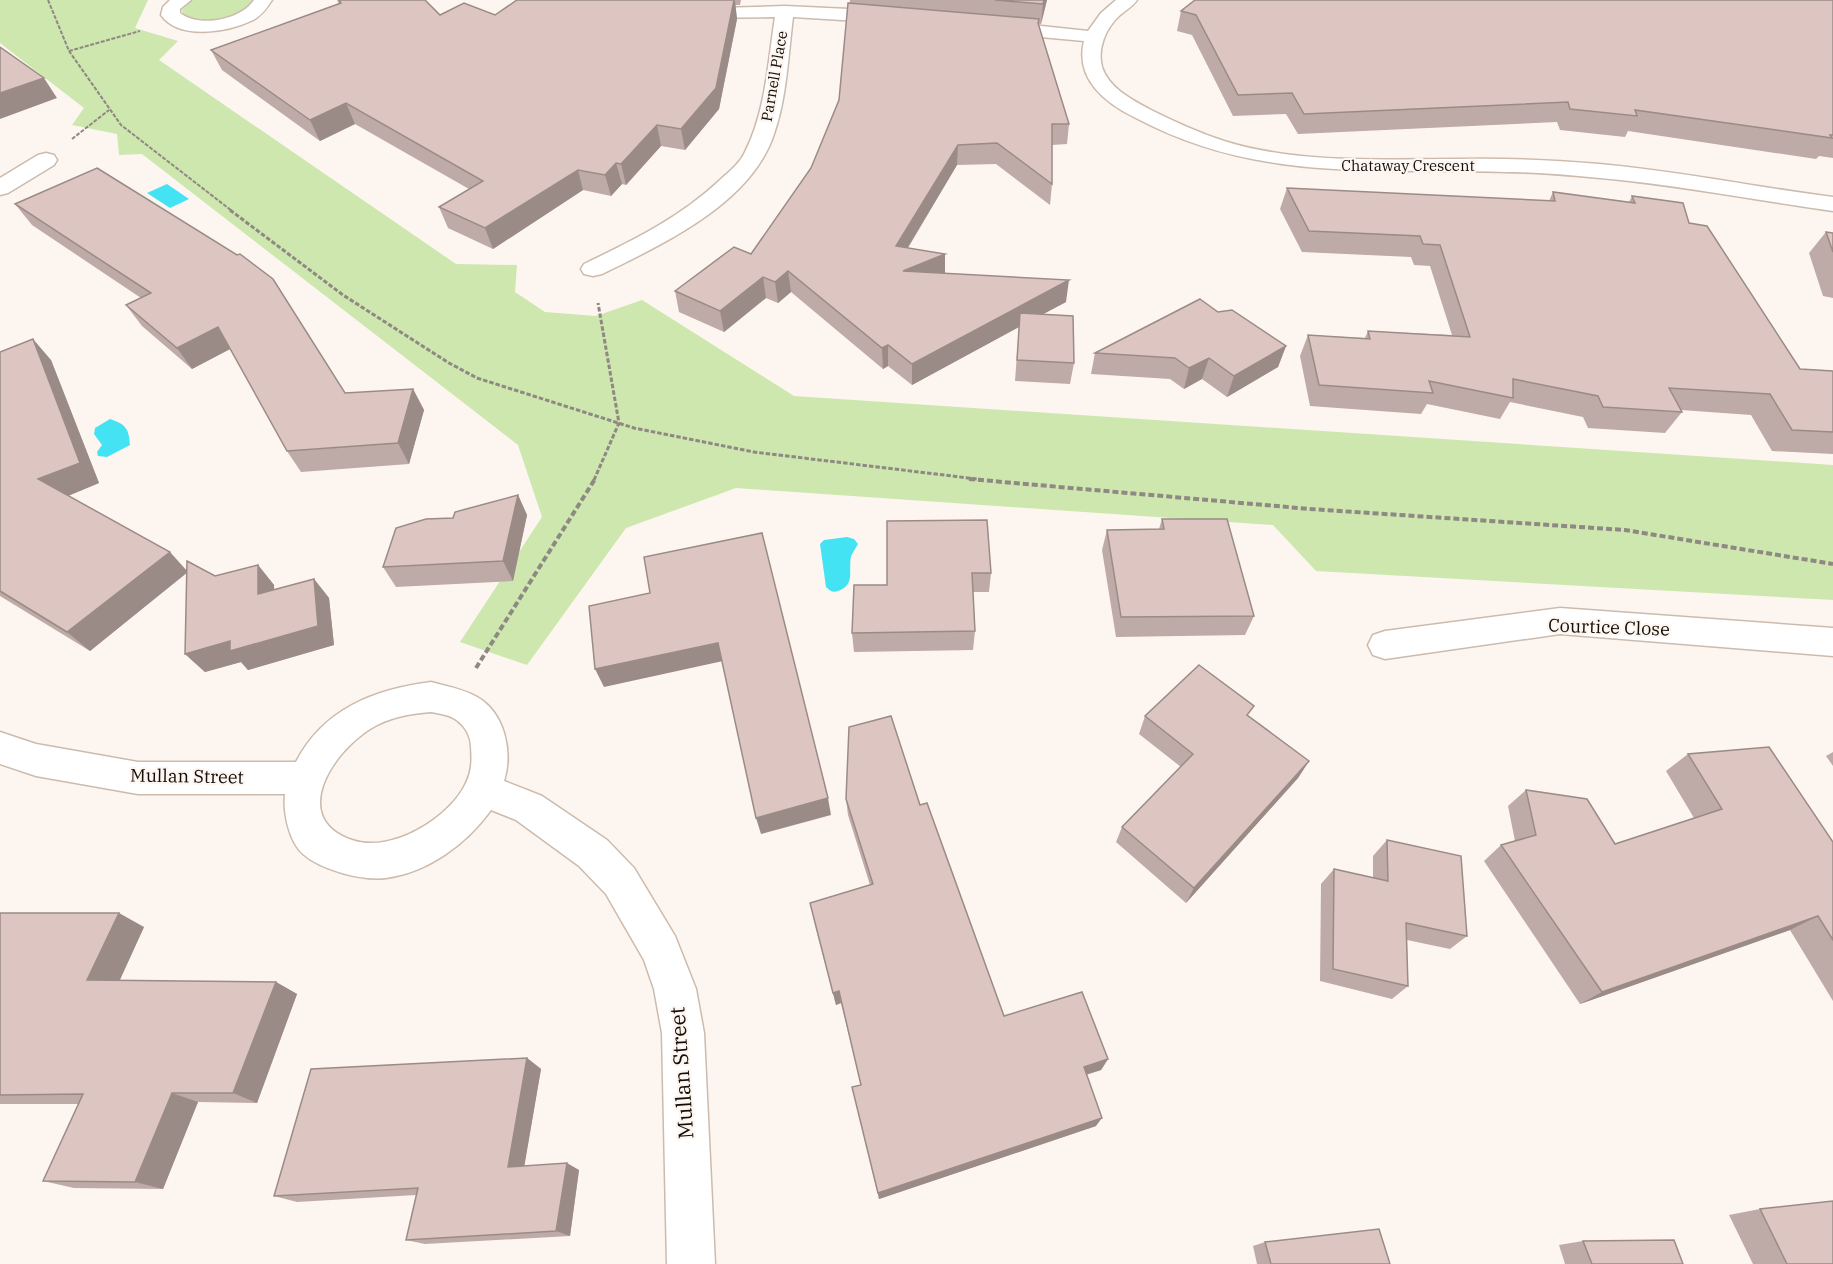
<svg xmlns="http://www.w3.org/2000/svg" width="1833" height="1264" viewBox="0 0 1833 1264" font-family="'IBM Plex Serif',serif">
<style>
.green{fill:#cde7ae}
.water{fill:#43e3f4}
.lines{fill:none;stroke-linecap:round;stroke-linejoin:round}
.minor-casing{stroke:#ccbbad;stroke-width:3}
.path-far2{stroke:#8f8883;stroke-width:2;stroke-dasharray:4 1.5;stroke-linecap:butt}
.path-far1{stroke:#8f8883;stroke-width:3;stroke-dasharray:4.5 2;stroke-linecap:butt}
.path{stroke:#8f8883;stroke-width:4;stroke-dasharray:6 3;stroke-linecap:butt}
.minor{fill:#fff;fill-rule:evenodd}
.wall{fill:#beaaa6}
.shaded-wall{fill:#9b8b87}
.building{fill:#ddc6c1;stroke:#9b8b87;stroke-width:1.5}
.labels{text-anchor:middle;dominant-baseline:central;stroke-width:4.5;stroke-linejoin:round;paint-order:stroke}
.far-street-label{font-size:15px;fill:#130d08;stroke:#fdf6f0}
.street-label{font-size:18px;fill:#130d08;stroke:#fdf6f0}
.near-street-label{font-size:21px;fill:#130d08;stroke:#fdf6f0}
</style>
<rect width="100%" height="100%" fill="#fdf6f0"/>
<g class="green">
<polygon points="0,0 148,0 135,28 178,41 159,60 456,264 517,265 515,292 545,312 596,316 642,300 794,396 1833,465 1833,600 1316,571 1273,525 736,488 626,528 527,665 460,642 542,517 518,445 142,154 119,155 117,134 72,125 84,108 0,43"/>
<path d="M192 0H255C238 18 207 28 183 15L182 10Z"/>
</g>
<g class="water">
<polygon points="167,184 189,199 170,208 147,193"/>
<path d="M110 419C126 424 129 429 130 445L107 457 98 456 97 452 102 445 94 434 95 428Z"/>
<path d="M847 537 854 539 858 544C856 548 852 553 851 557 848 570 856 585 838 591 833 593 830 591 826 587L820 544 824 540Z"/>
</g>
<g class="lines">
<g class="minor-casing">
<g id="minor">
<path d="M170 0H191L180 9V13C199 28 241 20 254 0H272C267 8 262 15 253 20 229 32 179 41 161 15L163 7Z"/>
<path d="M1116 0H1137C1133 6 1126 10 1120 15 1106 28 1097 48 1102 67 1109 88 1131 99 1149 109 1173 121 1197 132 1224 141 1298 164 1381 159 1458 159 1505 158 1552 160 1599 164 1678 171 1755 187 1833 197V211C1755 200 1678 185 1600 178 1569 175 1537 172 1505 172 1372 168 1257 183 1134 117 1104 102 1075 78 1084 41L996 33 989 31 987 27 989 23 996 21 1088 31 1101 13Z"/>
<path d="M785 6 891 11 897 13 900 17 897 21 891 23 793 17C788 56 787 96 774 134 751 204 663 244 602 274L593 276 584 274 581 269 584 264C634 240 681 217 721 179 730 171 740 163 745 152 766 110 768 62 775 17L691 18 685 17 682 13 685 9Z"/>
<polygon points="46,153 54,155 57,160 54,165 8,193 0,195 0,178 38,155"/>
<polygon points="1560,608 1833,628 1833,656 1560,634 1385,659 1373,655 1368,645 1373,635 1385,631"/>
<path d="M431 682C446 686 463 689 477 697 505 713 513 752 504 781L542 796 607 840 634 868 675 936 696 989 704 1033 715 1264H667L662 1033 654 989 644 960 606 894 579 866 516 820 491 810C466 844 429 872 386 878 362 881 321 870 303 854 289 841 283 813 285 794H138L36 776 0 764V732L36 744 138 762H296C323 709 375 689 431 682ZM431 712C437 713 443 714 449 716 462 721 471 734 471 747 472 760 472 771 466 783 450 818 391 854 352 840 289 818 332 753 370 729 389 717 409 714 431 712Z"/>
</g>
</g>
<g class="path-far2">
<polyline points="48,0 69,51 121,125 232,211"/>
<polyline points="69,51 140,31"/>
<polyline points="72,139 109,110"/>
</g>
<g class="path-far1">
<polyline points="230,210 343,295 449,363 477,378 634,428 754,452 985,480"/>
<polyline points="594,480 619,423 598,303"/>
</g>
<g class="path">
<polyline points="969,479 1310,509 1625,530 1833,564"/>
<polyline points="476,668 595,479"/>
</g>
<use href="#minor" class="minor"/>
</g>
<g class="wall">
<polygon points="337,0 425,0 440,15 495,15 517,0 741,0 740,5 735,5 737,19 719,109 685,150 661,146 626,185 622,184 611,196 583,190 493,249 448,228 439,207 469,189 355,124 320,141 222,70 211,50 339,4"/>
<polygon points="850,0 1047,0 1041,24 1039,24 1038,25 1069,124 1067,144 1052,145 1052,184 1050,205 996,164 957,165 908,248 945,273 1066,302 1043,314 1074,363 1070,384 1015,381 1019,327 912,385 888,366 883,369 791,292 778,303 766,298 724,332 679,312 675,291 751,254 811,168 839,100"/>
<polygon points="1833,0 1833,158 1819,156 1816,159 1628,131 1625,137 1560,130 1557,122 1298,134 1286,114 1233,116 1192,35 1177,31 1181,11"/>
<polygon points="1287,188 1549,201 1553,192 1629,202 1632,196 1689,223 1800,369 1833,371 1833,454 1772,451 1751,415 1681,410 1682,412 1665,433 1588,428 1583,417 1510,402 1500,419 1427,404 1421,414 1310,406 1300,356 1308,335 1365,338 1368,331 1452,335 1430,266 1414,265 1411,257 1302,252 1280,209"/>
<polygon points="15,204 345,393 413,389 424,410 409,464 301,472 287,451 230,349 192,369 142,326 126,305 141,298 32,225"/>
<polygon points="1826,232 1833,233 1833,298 1823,296 1809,253"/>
<polygon points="1218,312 1286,346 1278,367 1227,397 1202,379 1184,389 1170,379 1091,374 1095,353"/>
<polygon points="0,352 51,360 99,483 68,496 187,571 215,576 258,565 274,585 274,590 314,579 329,598 334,645 248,670 241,662 205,672 185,654 187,572 90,651 0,596"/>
<polygon points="518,495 527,515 513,581 396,587 383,567 453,518"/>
<polygon points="1162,519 1254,616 1245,635 1116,637 1102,550 1107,530 1159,529"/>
<polygon points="887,521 991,573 989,592 973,592 975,631 973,650 854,652 852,633 887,585"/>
<polygon points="1145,716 1249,716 1309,761 1298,778 1186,903 1116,842 1122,827 1181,767 1139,734"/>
<polygon points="1833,752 1833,766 1826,756"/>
<polygon points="1688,754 1833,842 1833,1001 1790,930 1580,1004 1484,861 1501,845 1515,841 1508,806 1526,790 1615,844 1694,818 1666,771"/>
<polygon points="846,799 920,805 1004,1016 1108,1059 1101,1070 1086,1075 1096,1126 879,1199 852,1087 861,1085 841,1003 836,1005 813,917 870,885 848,815"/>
<polygon points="1387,840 1467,936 1450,949 1407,940 1408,986 1392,999 1320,981 1321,884 1334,869 1373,878 1373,856"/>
<polygon points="0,913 144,927 119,981 276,982 297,994 257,1103 198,1102 163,1189 74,1188 43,1181 79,1104 0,1104"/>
<polygon points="527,1058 541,1069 524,1166 579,1170 570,1236 425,1244 406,1240 416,1195 297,1202 274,1196"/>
<polygon points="1760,1209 1833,1264 1753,1264 1729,1215"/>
<polygon points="1583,1241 1683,1264 1565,1264 1559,1245"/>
<polygon points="1265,1242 1390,1264 1257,1264 1253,1246"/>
</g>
<g class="shaded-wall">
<polygon points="735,0 737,19 719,109 685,150 681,129"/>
<polygon points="1044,0 1047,0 1041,24 1043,4"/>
<polygon points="44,78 57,98 0,119 0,93"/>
<polygon points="346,103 355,124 320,141 310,120"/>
<polygon points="657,125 661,146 626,185 621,164"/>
<polygon points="958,145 957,165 896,267 896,246"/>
<polygon points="616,163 622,184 611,196 605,175"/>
<polygon points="578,170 583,190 493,249 485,228"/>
<polygon points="945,254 945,276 903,271"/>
<polygon points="788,271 791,292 778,303 775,282"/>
<polygon points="763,277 766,298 724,332 720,311"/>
<polygon points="1069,280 1066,302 1019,327 1020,313 1019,327 912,385 912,364"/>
<polygon points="218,327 232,348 192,369 177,348"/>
<polygon points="33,339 51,360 99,483 58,500 38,479"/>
<polygon points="888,345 888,366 883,369 882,348"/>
<polygon points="1286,346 1278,367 1227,397 1234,376"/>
<polygon points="1209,358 1202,379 1184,389 1189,368"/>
<polygon points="413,389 424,410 409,464 398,443"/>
<polygon points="518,495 527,515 513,581 503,561"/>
<polygon points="170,552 188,572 90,651 67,632"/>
<polygon points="258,565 274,585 275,614 258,594"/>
<polygon points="314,579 329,598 334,645 248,670 241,662 205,672 185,654"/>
<polygon points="718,643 723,661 604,687 595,669"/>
<polygon points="1309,761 1298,778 1186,903 1194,888"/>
<polygon points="828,798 831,815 761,834 756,818"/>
<polygon points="119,913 144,927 114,993 87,980"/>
<polygon points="1818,916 1790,930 1580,1004 1602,992"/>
<polygon points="276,982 297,994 257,1103 233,1093"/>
<polygon points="839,991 841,1003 836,1005 833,993"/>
<polygon points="527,1058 541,1069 523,1174 508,1167"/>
<polygon points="1108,1059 1101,1070 1078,1077 1084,1067"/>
<polygon points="172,1093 198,1102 163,1189 135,1182"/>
<polygon points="1102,1118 1096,1126 879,1199 878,1193"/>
<polygon points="567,1163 579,1170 570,1236 556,1231"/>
</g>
<g class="building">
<polygon points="339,0 425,0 440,15 464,3 495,15 517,0 734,0 716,88 681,129 657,125 621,164 616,163 605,175 578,170 485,228 439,207 483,181 346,103 310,120 211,50 341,3"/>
<polygon points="995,0 1044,0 1043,4"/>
<polygon points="1195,0 1833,0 1833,135 1830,135 1832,138 1635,110 1637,116 1570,109 1568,102 1304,114 1292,93 1238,95 1196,15 1181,11"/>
<polygon points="848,3 1039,19 1038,23 1069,124 1052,124 1052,184 997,143 958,145 896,246 945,254 903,271 1069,280 912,364 888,345 882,348 788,271 775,282 763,277 720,311 675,291 734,247 751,254 811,168 839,100"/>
<polygon points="0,47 44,78 0,93"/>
<polygon points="97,168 237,255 240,254 273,279 345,393 413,389 398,443 287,451 218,327 177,348 126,305 151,293 15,204"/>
<polygon points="1287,188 1555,201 1553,192 1635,203 1632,196 1683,203 1689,223 1707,226 1800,369 1833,371 1833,432 1792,430 1770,394 1669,388 1682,412 1603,407 1598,396 1513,379 1513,398 1429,381 1433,393 1319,385 1308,335 1370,339 1368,331 1470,337 1440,245 1423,244 1420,236 1309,231"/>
<polygon points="1826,232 1833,233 1833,252"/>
<polygon points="1200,299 1218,312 1232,310 1286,346 1234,376 1209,358 1189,368 1175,358 1095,353"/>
<polygon points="1020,313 1073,316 1074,363 1017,360"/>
<polygon points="33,339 80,463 38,479 170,552 67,632 0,591 0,352"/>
<polygon points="518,495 503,561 383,567 396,528 426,519 453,518 455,512"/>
<polygon points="1162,519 1227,519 1254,616 1121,617 1107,530 1164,529"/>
<polygon points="987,520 991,573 972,573 975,631 852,633 854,585 887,585 887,521"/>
<polygon points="762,533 828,798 756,818 718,643 595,669 589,606 650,593 644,557"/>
<polygon points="187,561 215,576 258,565 258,594 314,579 318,626 230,651 230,641 185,654"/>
<polygon points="1199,665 1254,706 1247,715 1309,761 1194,888 1122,827 1193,754 1145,716"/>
<polygon points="891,716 920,805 927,803 1004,1016 1082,992 1108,1059 1084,1067 1102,1118 878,1193 852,1087 861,1085 839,991 833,993 810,903 873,884 846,799 849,727"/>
<polygon points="1769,747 1833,842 1833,940 1818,916 1602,992 1501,845 1536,835 1526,790 1587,799 1615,844 1722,809 1688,754"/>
<polygon points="1387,840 1461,856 1467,936 1406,923 1408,986 1333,969 1334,869 1388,881"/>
<polygon points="0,913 119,913 87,980 276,982 233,1093 172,1093 135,1182 43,1181 83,1094 0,1095"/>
<polygon points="527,1058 508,1167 567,1163 556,1231 406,1240 418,1188 274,1196 311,1069"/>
<polygon points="1833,1201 1833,1264 1787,1264 1760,1209"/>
<polygon points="1379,1229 1390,1264 1271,1264 1265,1242"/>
<polygon points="1674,1240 1683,1264 1592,1264 1583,1241"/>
</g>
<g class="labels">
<g class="far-street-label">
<text transform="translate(774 76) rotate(-80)">Parnell Place</text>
<text x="1408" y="165">Chataway Crescent</text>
</g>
<g class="street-label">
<text transform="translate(1609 627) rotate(2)">Courtice Close</text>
<text transform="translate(187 776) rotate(1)">Mullan Street</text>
</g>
<g class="near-street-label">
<text transform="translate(681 1073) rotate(-94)">Mullan Street</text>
</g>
</g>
</svg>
